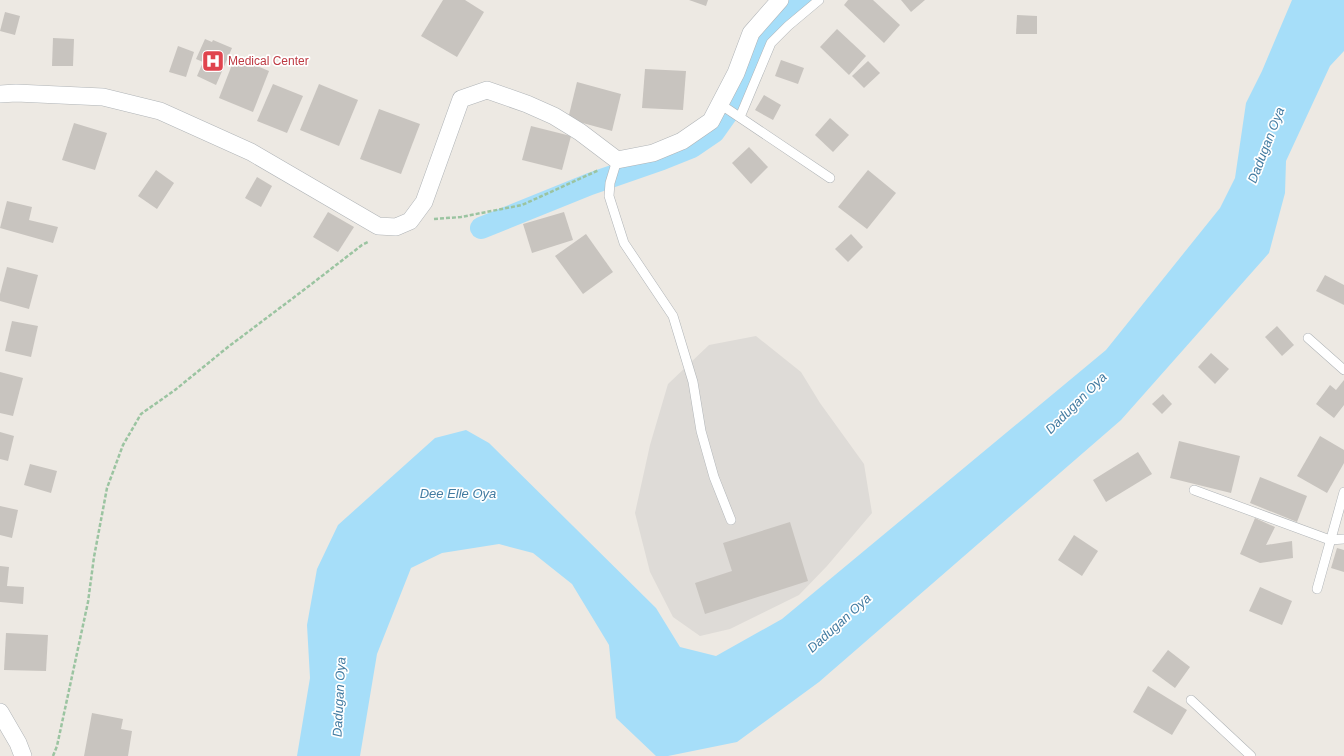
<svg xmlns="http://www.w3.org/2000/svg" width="1344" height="756" viewBox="0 0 1344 756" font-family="Arial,sans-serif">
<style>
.industrial{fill:#dedbd7}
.water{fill:#a6def9}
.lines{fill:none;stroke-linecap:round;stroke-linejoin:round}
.canal{stroke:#a6def9;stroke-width:22}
.building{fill:#c8c4bf}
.service-casing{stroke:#b0b4b7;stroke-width:10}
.minor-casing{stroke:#b0b4b7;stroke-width:18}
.path{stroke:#9bc4a1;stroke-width:2.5;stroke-dasharray:4 2;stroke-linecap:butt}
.service{stroke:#fff;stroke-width:9}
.minor{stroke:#fff;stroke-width:17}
.labels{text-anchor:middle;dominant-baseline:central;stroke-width:3.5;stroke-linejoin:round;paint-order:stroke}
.health-label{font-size:12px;fill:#be3a42;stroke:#fff;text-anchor:start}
.water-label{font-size:13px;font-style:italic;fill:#427ba1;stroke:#fff}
</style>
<rect width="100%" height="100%" fill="#ede9e3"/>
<polygon class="industrial" points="756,336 801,372 820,403 864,464 872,513 827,566 799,595 730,629 700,636 673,617 650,572 635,513 650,445 668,384 709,345"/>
<polygon class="water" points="1292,0 1344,0 1344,51 1330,66 1286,161 1285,193 1269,253 1121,420 819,682 737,742 668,756 656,756 616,718 609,645 572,584 533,553 499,544 442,553 411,568 377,654 360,756 297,756 310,678 307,625 317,569 338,525 435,438 466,430 489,443 656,608 680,647 716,656 782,619 1106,350 1220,208 1235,178 1246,103 1262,71"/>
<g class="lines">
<polyline class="canal" points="481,228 590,184 662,159 692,147 714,132 731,108 757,50 770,33 804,0"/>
</g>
<g class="building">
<polygon points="443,0 465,0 484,12 457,57 421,36"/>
<polygon points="689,0 708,0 706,6"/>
<polygon points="848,0 873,0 900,25 884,43 844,5"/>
<polygon points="901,0 925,0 911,12"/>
<polygon points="5,12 20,16 15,35 0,31"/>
<polygon points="1017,15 1037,16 1037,34 1016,34"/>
<polygon points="837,29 866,56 849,75 820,47"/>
<polygon points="53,38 74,39 73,66 52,66"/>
<polygon points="205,39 212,42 213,40 232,48 216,85 197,76 203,62 196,59"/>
<polygon points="178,46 194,52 186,77 169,72"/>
<polygon points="235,57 269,71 253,112 219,98"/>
<polygon points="781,60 804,68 798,84 775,76"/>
<polygon points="868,61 880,73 864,88 852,76"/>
<polygon points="645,69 686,71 683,110 642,108"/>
<polygon points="577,82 621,94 612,131 568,119"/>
<polygon points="273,84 303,96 287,133 257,121"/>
<polygon points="319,84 358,100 339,146 300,130"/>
<polygon points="764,95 781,105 773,120 755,110"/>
<polygon points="379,109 420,124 401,174 360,159"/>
<polygon points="830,118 849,135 833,152 815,135"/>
<polygon points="74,123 107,133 95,170 62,160"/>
<polygon points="531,126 571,136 562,170 522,160"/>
<polygon points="749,147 768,167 751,184 732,163"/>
<polygon points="156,170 174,183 157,209 138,196"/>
<polygon points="868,170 896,193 867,229 838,207"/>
<polygon points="257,177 272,186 261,207 245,198"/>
<polygon points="7,201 32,207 29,220 58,227 53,243 0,228"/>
<polygon points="328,212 354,227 338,252 313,237"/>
<polygon points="564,212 573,240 532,253 523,224"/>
<polygon points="586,234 613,272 583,294 555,256"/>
<polygon points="851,234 863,247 848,262 835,249"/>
<polygon points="7,267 38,275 29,309 0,301 0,294"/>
<polygon points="1325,275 1344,285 1344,305 1316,291"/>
<polygon points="12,321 38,326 31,357 5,351"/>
<polygon points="1277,326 1294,345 1282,356 1265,337"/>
<polygon points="1211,353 1229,369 1215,384 1198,367"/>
<polygon points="0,372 23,378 13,416 0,413"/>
<polygon points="1344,380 1344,405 1334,418 1316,404 1330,385 1336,390"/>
<polygon points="1163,394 1172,404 1162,414 1152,404"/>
<polygon points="0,432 14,436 8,461 0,459"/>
<polygon points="1320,436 1344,450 1344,463 1327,493 1297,476"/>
<polygon points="1179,441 1240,456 1231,493 1170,478"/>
<polygon points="1138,452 1152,474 1106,502 1093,480"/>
<polygon points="30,464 57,471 51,493 24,485"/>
<polygon points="1260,477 1307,496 1297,522 1250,503"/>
<polygon points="0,506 18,510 12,538 0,535"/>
<polygon points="1255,518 1275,527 1266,545 1292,541 1293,558 1260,563 1240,554"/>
<polygon points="790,522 808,581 705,614 695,583 732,571 723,543"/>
<polygon points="1074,535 1098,551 1082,576 1058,560"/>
<polygon points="1337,548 1344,550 1344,572 1331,568"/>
<polygon points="0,566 9,567 7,586 24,587 23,604 0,602"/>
<polygon points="1260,587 1292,601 1282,625 1249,611"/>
<polygon points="6,633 48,635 46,671 4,670"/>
<polygon points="1168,650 1190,667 1175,688 1152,671"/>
<polygon points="1148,686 1187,710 1172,735 1133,712"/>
<polygon points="92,713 123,719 121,729 132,731 128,756 84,756"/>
</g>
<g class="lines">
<g class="service-casing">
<g id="service">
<polyline points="720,104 830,178"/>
<polyline points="740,117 771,43 788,26 819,0"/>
<polyline points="617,160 610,183 609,196 624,243 673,316 693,382 701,431 714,477 731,520"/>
<polyline points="1308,338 1344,370"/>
<polyline points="1194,490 1330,540 1344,539"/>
<polyline points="1317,589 1344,492"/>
<polyline points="1191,700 1251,756"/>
</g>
</g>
<g class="minor-casing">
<g id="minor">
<polyline points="0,94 16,93 103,97 160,111 251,152 378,226 396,227 410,221 424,202 461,99 487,90 527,104 554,116 580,132 617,160 653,153 682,141 711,121 736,73 751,33 780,0"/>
<polyline points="0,712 18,743 23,756"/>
</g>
</g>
<g class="path">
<polyline points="434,219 461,217 522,205 599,170"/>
<polyline points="53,756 57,746 88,602 94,557 107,488 123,445 141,414 175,390 228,347 309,286 362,245 368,242"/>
</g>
<use href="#service" class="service"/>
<use href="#minor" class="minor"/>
</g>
<defs>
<g id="hospital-square" transform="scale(1.15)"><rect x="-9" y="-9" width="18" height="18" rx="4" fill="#e0444e" stroke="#fff"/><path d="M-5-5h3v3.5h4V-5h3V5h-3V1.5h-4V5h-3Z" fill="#fff"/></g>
</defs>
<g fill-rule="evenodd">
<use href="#hospital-square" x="213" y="61"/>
</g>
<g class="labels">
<g class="health-label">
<text x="228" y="61">Medical Center</text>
</g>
<g class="water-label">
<text transform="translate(1266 145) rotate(-69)">Dadugan Oya</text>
<text transform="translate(1076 403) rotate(-45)">Dadugan Oya</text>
<text x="458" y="493">Dee Elle Oya</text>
<text transform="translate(839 623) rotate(-42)">Dadugan Oya</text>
<text transform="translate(339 697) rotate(-87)">Dadugan Oya</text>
</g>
</g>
</svg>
